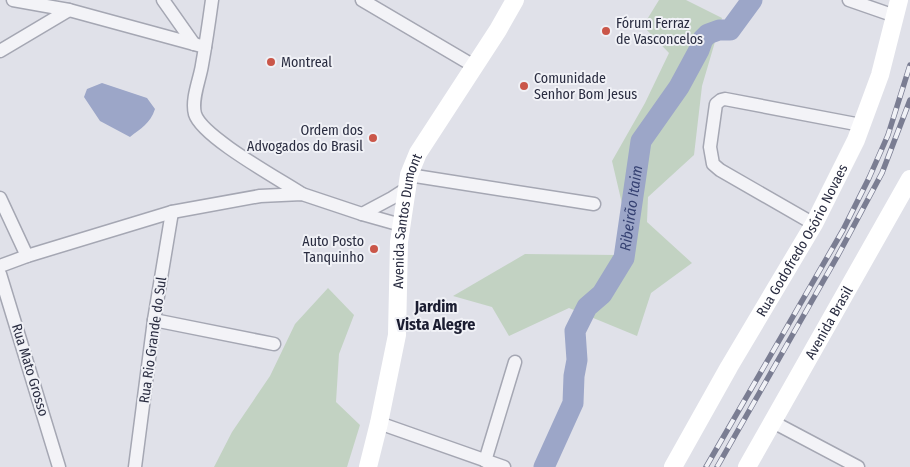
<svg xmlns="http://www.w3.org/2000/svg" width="910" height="467" viewBox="0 0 910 467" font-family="'Fira Sans Condensed',sans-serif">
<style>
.green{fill:#c2d2c2}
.water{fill:#9ca6c8}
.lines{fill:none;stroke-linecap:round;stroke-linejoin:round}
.river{stroke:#9ca6c8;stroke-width:21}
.minor-casing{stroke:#a5a7b3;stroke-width:15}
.minor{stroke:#f3f3f7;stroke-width:12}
.secondary{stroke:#fff;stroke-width:18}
.rail-casing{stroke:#7a7d92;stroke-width:5.5}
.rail{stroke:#f0f1f6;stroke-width:4;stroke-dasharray:11;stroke-linecap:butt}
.poi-dot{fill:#ca5649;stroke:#f0f1f6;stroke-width:2}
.labels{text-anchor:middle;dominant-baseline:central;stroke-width:4;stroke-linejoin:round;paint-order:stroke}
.poi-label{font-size:14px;fill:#292c40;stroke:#f0f1f6;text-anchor:start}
.street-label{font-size:14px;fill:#292c40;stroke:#f0f1f6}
.water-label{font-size:15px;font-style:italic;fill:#354172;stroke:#f0f1f6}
.quarter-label{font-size:16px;font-weight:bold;fill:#1b1d31;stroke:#f0f1f6}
</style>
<rect width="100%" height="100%" fill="#e0e1e9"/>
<g class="green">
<polygon points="659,0 686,0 722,18 702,86 694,155 648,197 647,222 692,263 651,293 637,336 569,308 509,336 492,307 453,296 525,254 617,255 623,208 612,161 645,103 669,53 643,26"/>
<polygon points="328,288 354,315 339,354 336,402 360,425 347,467 214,467 232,432 270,376 295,324"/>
</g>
<path class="water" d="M102 83 147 98 155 109C150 124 141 128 130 137L100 121 84 97 87 89Z"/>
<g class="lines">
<path class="river" id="s1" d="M544 467 573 403 574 376 577 360 575 331 587 307 602 294 624 258 641 141 679 87 699 50 703 39 708 34 719 30H730L752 0"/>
<g class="minor-casing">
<g id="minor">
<polyline points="13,0 69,10 205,47"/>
<polyline points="163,0 194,44"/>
<path d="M212 0C209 22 206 43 202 65 200 79 191 99 195 114 202 137 279 179 302 194"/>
<polyline points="362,0 474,66"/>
<polyline points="849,0 895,16"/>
<polyline points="0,51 69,10"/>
<polyline points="409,175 594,204"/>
<polyline points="0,198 27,256"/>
<polyline points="362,214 392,198 406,189"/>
<polyline points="814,224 720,170 713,164 710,147 716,104 721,100 725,99 861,125"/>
<polyline points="0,266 27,256 172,212 260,196 302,194 362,214 401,225"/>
<polyline points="0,274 59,467"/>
<polyline points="154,320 274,344"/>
<polyline points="773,422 858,467"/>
<polyline points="379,423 504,467"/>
<polyline points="485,461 515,362"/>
<polyline points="135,467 154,320 172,212"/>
</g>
</g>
<use href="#minor" class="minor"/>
<g class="secondary">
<path id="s2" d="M368 467 379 423 397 335 399 242 409 175 418 153 498 30 515 0"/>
<path id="s3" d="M673 467 729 367 814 224 856 140 880 75 899 0"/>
<path id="s4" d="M747 467 910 179"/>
</g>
<g class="rail-casing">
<g id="rail">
<polyline points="706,467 843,230 869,178 888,135 910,65"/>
<polyline points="717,467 837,257 882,173 910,100"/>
</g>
</g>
<use href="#rail" class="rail"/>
</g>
<g class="poi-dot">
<circle cx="606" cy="31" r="5"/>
<circle cx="271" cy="62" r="5"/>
<circle cx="524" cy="86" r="5"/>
<circle cx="373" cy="138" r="5"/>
<circle cx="374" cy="249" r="5"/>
</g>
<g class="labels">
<g class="poi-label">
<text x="616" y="23">Fórum Ferraz<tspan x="616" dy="16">de Vasconcelos</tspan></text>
<text x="281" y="62">Montreal</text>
<text x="534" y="78">Comunidade<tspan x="534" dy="16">Senhor Bom Jesus</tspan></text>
<text x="363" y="130" text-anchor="end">Ordem dos<tspan x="363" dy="16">Advogados do Brasil</tspan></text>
<text x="364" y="241" text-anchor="end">Auto Posto<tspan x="364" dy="16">Tanquinho</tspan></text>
</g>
<g class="street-label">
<text stroke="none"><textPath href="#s2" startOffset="250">Avenida Santos Dumont</textPath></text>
<text stroke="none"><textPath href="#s3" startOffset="261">Rua Godofredo Osório Novaes</textPath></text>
<text stroke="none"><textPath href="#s4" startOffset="166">Avenida Brasil</textPath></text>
<text transform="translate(153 340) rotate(-82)">Rua Rio Grande do Sul</text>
<text transform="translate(30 370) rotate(73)">Rua Mato Grosso</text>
</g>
<g class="water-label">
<text stroke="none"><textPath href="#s1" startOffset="282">Ribeirão Itaim</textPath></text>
</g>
<g class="quarter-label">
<text x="436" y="306">Jardim<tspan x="436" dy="18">Vista Alegre</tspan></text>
</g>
</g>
</svg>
